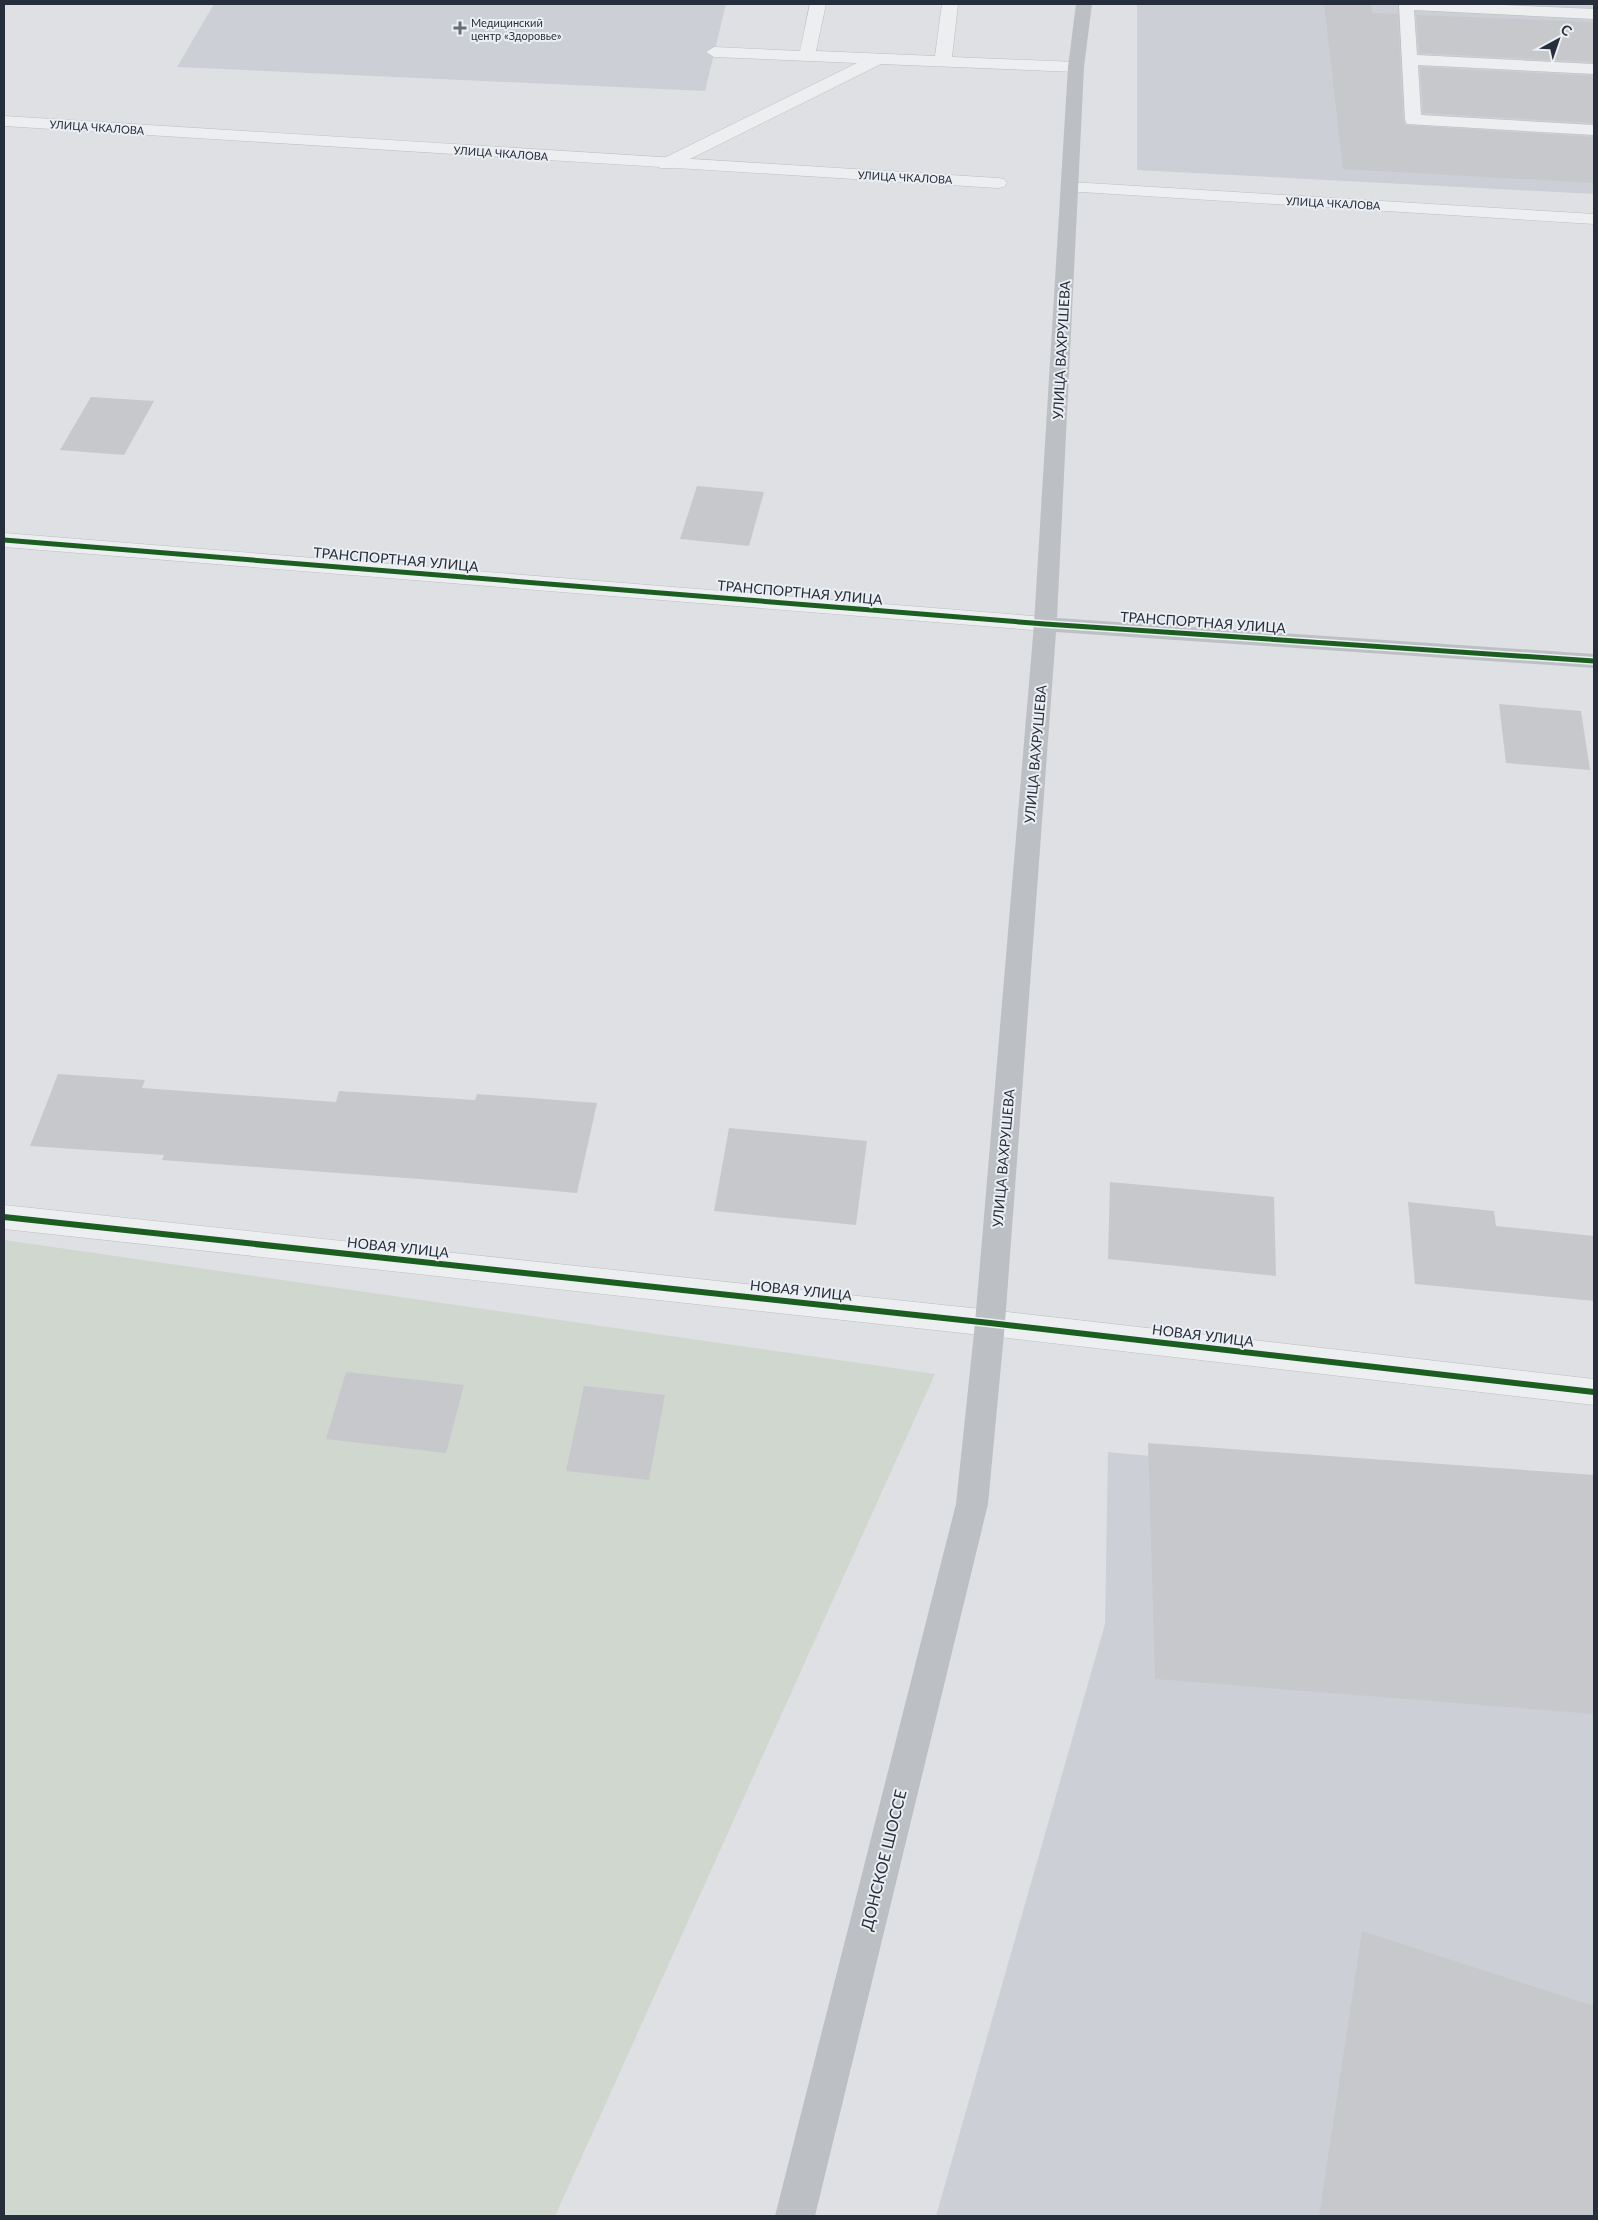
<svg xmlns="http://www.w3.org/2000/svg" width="1598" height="2220" viewBox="0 0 1598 2220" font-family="Lato,sans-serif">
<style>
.built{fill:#ccd0d6}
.green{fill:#cfd7cf}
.building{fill:#c7c8cb}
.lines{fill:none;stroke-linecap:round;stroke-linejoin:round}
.lane-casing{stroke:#bcbec1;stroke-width:1}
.street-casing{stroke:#bcbec1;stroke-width:1}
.lane{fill:#edeef0;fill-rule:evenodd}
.street{fill:#edeef0;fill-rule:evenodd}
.secondary{fill:#bcbfc3;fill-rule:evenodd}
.cycleway-far1-casing{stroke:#ebeff3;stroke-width:8}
.cycleway-casing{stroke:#ebeff3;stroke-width:9}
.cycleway-far1{stroke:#1b5e20;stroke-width:5}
.cycleway{stroke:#1b5e20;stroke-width:6}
.poi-dot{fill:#676c76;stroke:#ebeff3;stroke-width:2}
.labels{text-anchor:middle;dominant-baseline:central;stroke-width:4;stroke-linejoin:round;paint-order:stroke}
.far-poi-label{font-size:11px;fill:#272e3b;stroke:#ebeff3;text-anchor:start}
.far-street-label{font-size:11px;fill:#272e3b;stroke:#ebeff3}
.street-label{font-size:14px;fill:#272e3b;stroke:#ebeff3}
.near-street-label{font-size:16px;fill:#272e3b;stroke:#ebeff3}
</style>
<rect width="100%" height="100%" fill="#dee0e3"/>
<g class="built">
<polygon points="214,4 726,4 705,91 177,67"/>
<polygon points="1137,4 1594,4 1594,194 1137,170"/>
<polygon points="1108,1452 1594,1498 1594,2216 936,2216 1105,1624"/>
</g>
<polygon class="green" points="4,1240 935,1374 555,2216 4,2216"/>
<g class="building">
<polygon points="1324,4 1371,4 1372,13 1398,14 1403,120 1405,125 1594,137 1594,183 1343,169"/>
<polygon points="1416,15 1594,22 1594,62 1419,53"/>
<polygon points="1420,67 1594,76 1594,123 1423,113"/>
<polygon points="91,397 154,401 124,455 60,450"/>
<polygon points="697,486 764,492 749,546 680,539"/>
<polygon points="1499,704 1581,711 1590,770 1506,763"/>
<polygon points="58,1074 145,1080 142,1088 336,1102 339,1091 475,1100 477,1094 597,1103 577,1193 433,1180 162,1160 164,1155 30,1146"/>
<polygon points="729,1128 867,1141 856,1225 714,1211"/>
<polygon points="1110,1182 1274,1197 1276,1276 1108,1259"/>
<polygon points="1408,1202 1494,1211 1496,1226 1594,1236 1594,1301 1415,1284"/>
<polygon points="346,1372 464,1385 446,1453 326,1439"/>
<polygon points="584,1386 665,1395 649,1480 566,1471"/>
<polygon points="1148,1443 1594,1475 1594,1714 1155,1679"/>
<polygon points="1362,1931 1594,2006 1594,2216 1319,2216"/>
</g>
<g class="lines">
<g class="lane-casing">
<g id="lane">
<polygon points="810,4 826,4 816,51 935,56 942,4 958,4 952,57 1076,62 1084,67 1076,72 881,64 672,168 660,168 657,164 660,160 857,63 714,57 706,52 714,47 800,51"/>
<polygon points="1399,4 1479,4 1594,9 1594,19 1414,10 1417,55 1594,64 1594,74 1418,65 1421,115 1594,125 1594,135 1407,124 1405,120"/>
</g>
</g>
<g class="street-casing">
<g id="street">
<polygon points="4,116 998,178 1004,179 1007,183 1004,187 998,188 4,126"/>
<polygon points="1071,182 1594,214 1594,224 1065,191 1062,187 1065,183"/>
<polygon points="4,533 1045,617 1053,619 1056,624 1053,629 1045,631 4,547"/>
<polygon points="4,1205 990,1310 1594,1379 1594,1405 990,1336 4,1229"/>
</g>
</g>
<use href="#lane" class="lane"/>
<use href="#street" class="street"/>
<polygon class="secondary" points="1076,4 1092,4 1084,67 1057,618 1594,654 1594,668 1056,632 1005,1323 988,1504 815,2216 775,2216 956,1504 975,1323 1034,624 1068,67"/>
<g class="cycleway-far1-casing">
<polyline id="cycleway-far1" points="4,540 1045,624 1594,661"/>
</g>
<g class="cycleway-casing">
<polyline id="cycleway" points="4,1217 990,1323 1594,1392"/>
</g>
<use href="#cycleway-far1" class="cycleway-far1"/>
<use href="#cycleway" class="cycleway"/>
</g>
<path class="poi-dot" d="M457.5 20.5h5v5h5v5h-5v5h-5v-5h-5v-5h5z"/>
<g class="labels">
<g class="far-poi-label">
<text x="471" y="22">Медицинский<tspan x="471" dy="13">центр «Здоровье»</tspan></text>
</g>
<g class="far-street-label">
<text transform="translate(97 127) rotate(4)">УЛИЦА ЧКАЛОВА</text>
<text transform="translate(501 153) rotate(4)">УЛИЦА ЧКАЛОВА</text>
<text transform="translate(905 177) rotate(3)">УЛИЦА ЧКАЛОВА</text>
<text transform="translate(1333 203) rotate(3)">УЛИЦА ЧКАЛОВА</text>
</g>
<g class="street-label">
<text transform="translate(1061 350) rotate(-87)">УЛИЦА ВАХРУШЕВА</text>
<text transform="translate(396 559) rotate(5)">ТРАНСПОРТНАЯ УЛИЦА</text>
<text transform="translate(800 592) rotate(5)">ТРАНСПОРТНАЯ УЛИЦА</text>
<text transform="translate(1203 622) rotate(4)">ТРАНСПОРТНАЯ УЛИЦА</text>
<text transform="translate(1035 754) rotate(-85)">УЛИЦА ВАХРУШЕВА</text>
<text transform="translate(1003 1158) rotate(-85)">УЛИЦА ВАХРУШЕВА</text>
<text transform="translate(398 1247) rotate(6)">НОВАЯ УЛИЦА</text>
<text transform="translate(801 1290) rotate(6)">НОВАЯ УЛИЦА</text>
<text transform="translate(1203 1335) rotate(7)">НОВАЯ УЛИЦА</text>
</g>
<g class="near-street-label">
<text transform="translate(883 1860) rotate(-76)">ДОНСКОЕ ШОССЕ</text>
</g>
</g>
<rect width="1598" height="2220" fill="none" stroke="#272e3b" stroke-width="10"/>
<g transform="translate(1558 40) rotate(40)" stroke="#ebeff3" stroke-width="4" paint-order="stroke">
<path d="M0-4L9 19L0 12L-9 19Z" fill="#272e3b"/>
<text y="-8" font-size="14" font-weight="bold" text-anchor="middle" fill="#272e3b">С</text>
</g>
</svg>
